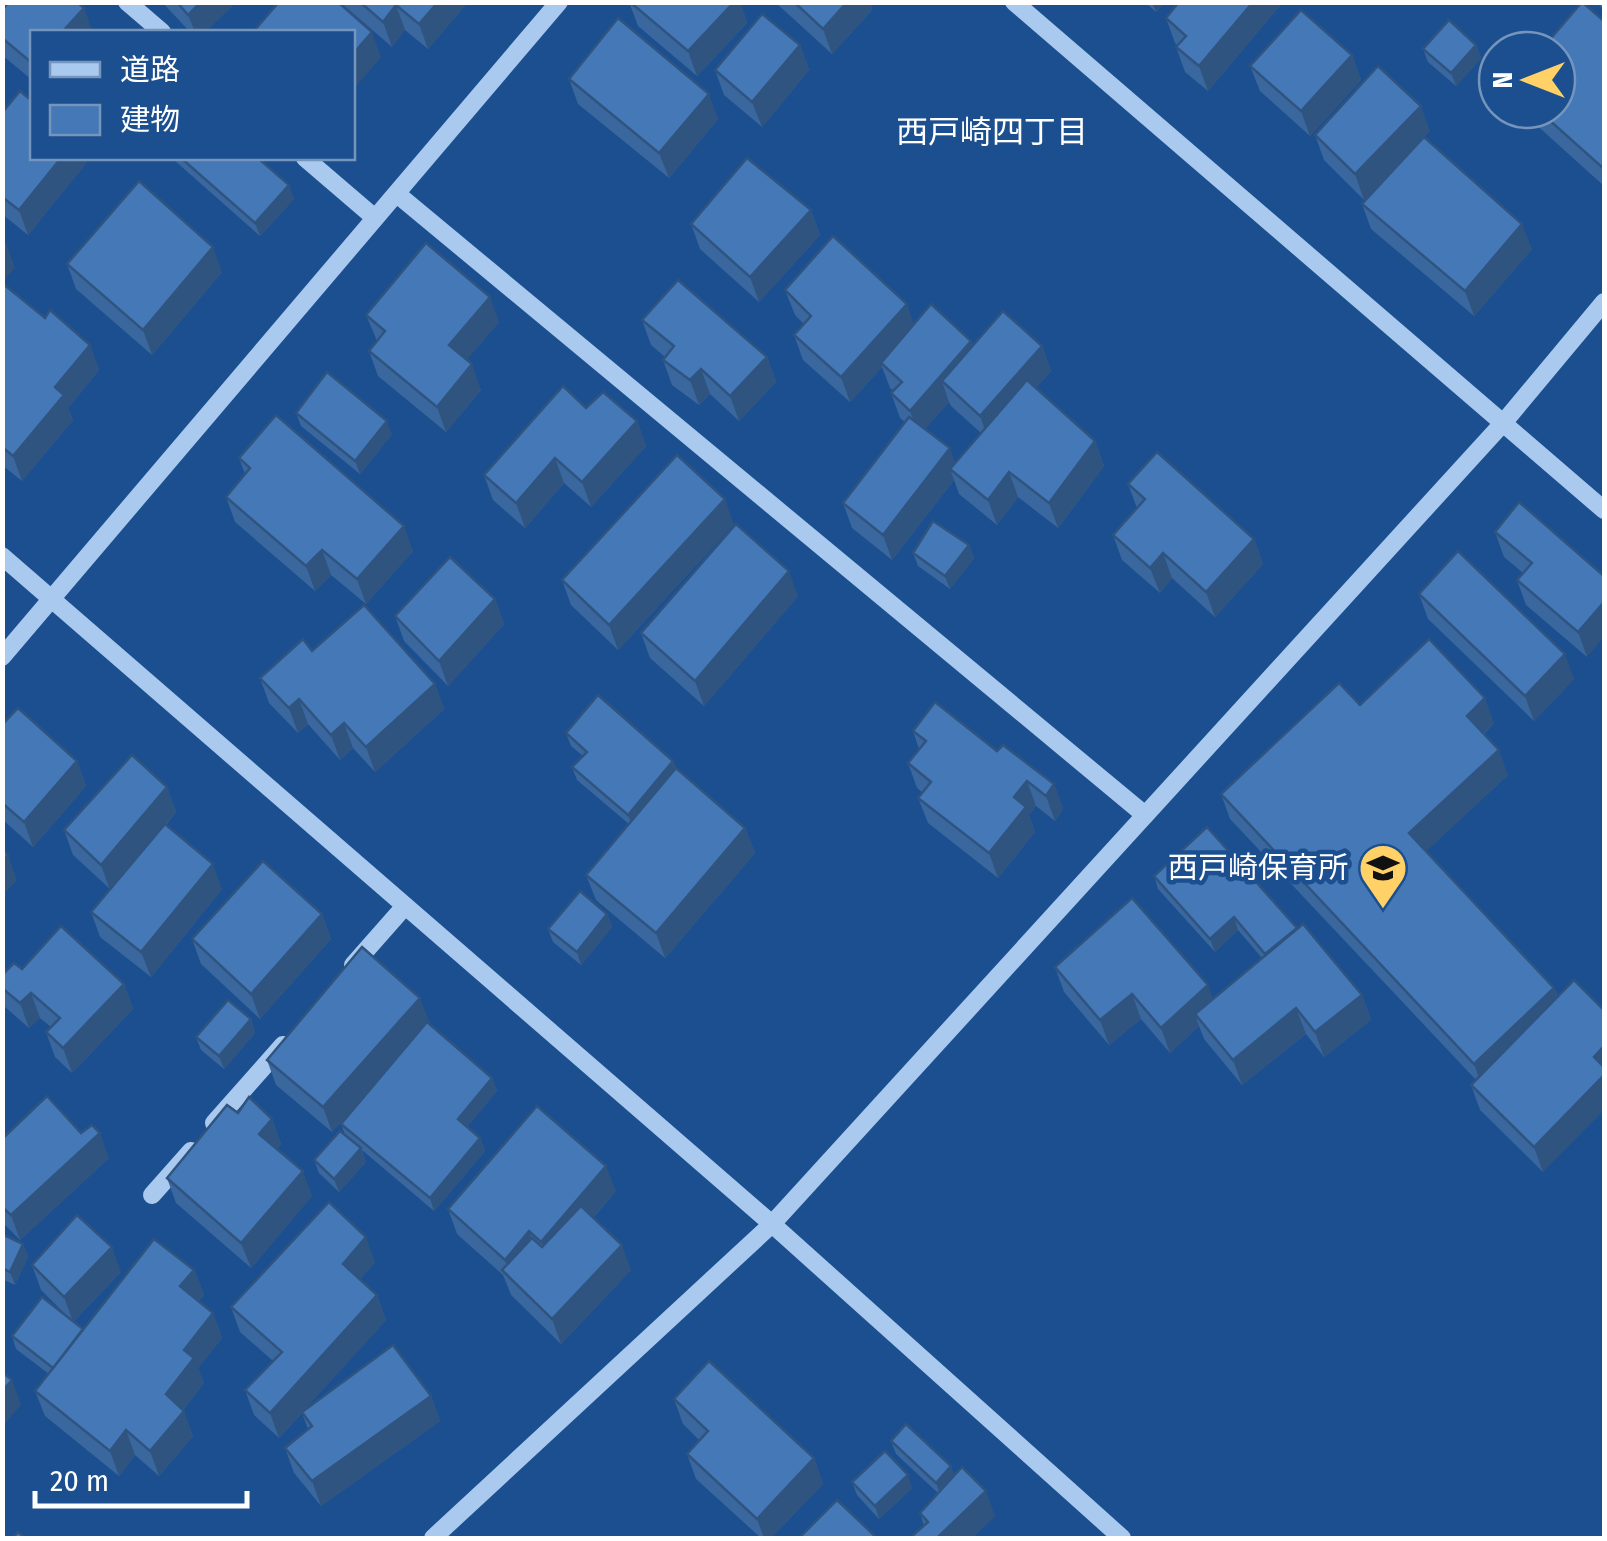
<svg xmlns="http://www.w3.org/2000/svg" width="1607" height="1541" viewBox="0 0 1607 1541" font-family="'Fira Sans Condensed','Noto Sans JP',sans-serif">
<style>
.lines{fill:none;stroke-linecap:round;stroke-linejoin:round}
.minor{stroke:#a9c9ee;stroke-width:18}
.wall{fill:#3a679d;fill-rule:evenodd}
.shaded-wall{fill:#305480}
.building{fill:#4478b7;stroke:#305480;stroke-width:2.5}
.labels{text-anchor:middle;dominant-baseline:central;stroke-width:9;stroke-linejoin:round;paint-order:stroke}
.poi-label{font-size:30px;fill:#fff;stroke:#1b4f8f;text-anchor:end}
.neighbourhood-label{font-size:32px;fill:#fff;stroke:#1b4f8f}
</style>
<rect width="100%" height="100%" fill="#1b4f8f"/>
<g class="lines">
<g class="minor">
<polyline points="127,2 162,32"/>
<polyline points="1014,2 1604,510"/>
<polyline points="305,158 375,218"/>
<polyline points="397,194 1145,815"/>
<polyline points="2,556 772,1224 1122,1538"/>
<polyline points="2,657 559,2"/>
<polyline points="353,965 405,906"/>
<polyline points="214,1123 283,1045"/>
<polyline points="152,1195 191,1151"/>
<polyline points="433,1538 772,1224 1504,422 1604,302"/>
</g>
</g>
<g class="wall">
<polygon points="162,2 236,2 205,32 190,32"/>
<polygon points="340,2 468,2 428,49 405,30 392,47"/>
<polygon points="629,2 740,2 747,23 697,76 638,26"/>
<polygon points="775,2 870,2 872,10 832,54"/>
<polygon points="1145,2 1165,2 1156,12"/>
<polygon points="1177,2 1283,2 1208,91 1185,72 1176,47 1178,46 1175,43 1166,18 1178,4"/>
<polygon points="1596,2 1604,2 1604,10"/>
<polygon points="2,10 32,32 32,80 2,55"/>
<polygon points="1604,21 1604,186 1532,121 1528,110 1557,110"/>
<polygon points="800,45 809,70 762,127 724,95 715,70"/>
<polygon points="1476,45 1481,58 1456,86 1428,62 1423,49"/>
<polygon points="1352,55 1361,80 1310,136 1260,91 1250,66"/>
<polygon points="569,79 718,119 669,178 578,104"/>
<polygon points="2,113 87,162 28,235 2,214"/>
<polygon points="1430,131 1424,137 1532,249 1474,316 1371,229 1362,204 1411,151 1364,200 1324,160 1315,135"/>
<polygon points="173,158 258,158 294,199 260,236 174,160"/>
<polygon points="811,210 820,235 759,302 700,249 691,224"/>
<polygon points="67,264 222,272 152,355 76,289"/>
<polygon points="2,283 45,318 90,345 99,370 68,408 73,420 22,481 2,465"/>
<path d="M785 290 971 341 973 346H1042L1051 371 1036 388 1095 441 1104 466 1058 528 1018 497 997 525 959 494 954 480 892 560 852 528 843 503 905 422 900 418 891 393 894 391 890 388 882 367 850 402 803 360 794 335 804 324 795 315ZM949 402 951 406 981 433 956 463 925 429Z"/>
<polygon points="366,315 499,322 466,360 481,390 446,432 378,376 369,351 377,341"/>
<polygon points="642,320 767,357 776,382 739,421 710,394 699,405 672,385 663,360 665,357 651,345"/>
<polygon points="586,408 637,421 646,446 591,507 564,483 525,528 493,500 484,475"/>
<polygon points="296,413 392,434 360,474 301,426"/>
<polygon points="239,458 413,551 366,604 331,575 315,591 235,522 226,497 245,474"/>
<polygon points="1128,484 1254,539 1263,564 1215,617 1172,578 1160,593 1122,560 1113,535 1137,508"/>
<polygon points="734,524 618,650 571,605 562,580"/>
<polygon points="1495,532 1604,576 1587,657 1526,605 1517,580 1523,573 1504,557"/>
<polygon points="969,545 974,558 950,589 918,566 913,553"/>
<polygon points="1419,594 1574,679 1534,721 1428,619"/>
<polygon points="798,596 704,706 650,658 641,633"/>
<polygon points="495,599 504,624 448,686 404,641 395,616"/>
<polygon points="312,651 435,684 444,709 375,772 353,748 340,760 308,724 298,733 269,703 260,678"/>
<polygon points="1360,705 1494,723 1484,734 1508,775 1426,851 1554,988 1558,997 1543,1172 1480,1110 1471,1085 1476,1080 1230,819 1221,794"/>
<polygon points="2,725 77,761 86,786 33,847 2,819"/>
<polygon points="913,731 997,751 1054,784 1063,809 1055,821 1036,806 1029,815 1035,832 998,878 928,823 918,798 923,793 917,788 908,763 919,749"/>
<polygon points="566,733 673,761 676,768 745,828 755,853 665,958 596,900 586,875 629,824 577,780 572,767 583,756 571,746"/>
<polygon points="167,787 176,812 166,825 222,889 151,977 100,937 91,912 110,889 73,855 64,830"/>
<polygon points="1154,876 1298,929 1362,995 1371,1020 1324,1057 1306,1034 1242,1085 1204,1039 1199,1026 1170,1053 1141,1019 1109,1045 1064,992 1055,967 1213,999 1262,958 1238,930 1215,952 1158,889"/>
<polygon points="322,914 331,939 260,1019 201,964 192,939"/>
<polygon points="607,914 612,927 581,965 553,942 548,929"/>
<polygon points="2,975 124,984 133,1009 72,1073 55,1057 46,1032 51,1027 40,1018 29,1028 5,1007 2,1001"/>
<polygon points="251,1019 255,1033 224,1069 201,1050 196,1037"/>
<polygon points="430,1023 429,1024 492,1078 497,1091 467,1127 480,1138 485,1151 434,1211 362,1150 366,1162 339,1192 319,1173 314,1160 345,1135 341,1124 378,1080 332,1132 276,1085 267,1060"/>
<polygon points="238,1113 272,1119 281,1144 277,1149 312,1196 251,1268 176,1203 167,1178"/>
<polygon points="81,1133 109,1158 20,1240 2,1222 2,1139"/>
<polygon points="616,1191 593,1218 631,1270 561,1344 511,1295 503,1275 457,1234 448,1209"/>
<polygon points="2,1234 23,1244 28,1257 15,1285 2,1279"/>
<polygon points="375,1262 360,1279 377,1295 386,1320 304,1410 431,1396 440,1421 321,1506 294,1473 285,1448 308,1429 302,1413 279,1438 254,1415 245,1390 273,1361 240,1332 231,1307"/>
<polygon points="32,1265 121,1272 74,1321 84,1329 194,1270 204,1295 199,1301 213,1313 222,1338 198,1368 204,1383 183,1410 193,1436 159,1476 135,1455 119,1476 45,1416 35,1391 49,1374 16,1349 12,1336 67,1316 41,1290"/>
<polygon points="674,1399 814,1458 823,1484 771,1538 761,1538 696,1479 687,1454 699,1440 683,1424"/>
<polygon points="891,1441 951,1466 954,1476 995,1516 972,1538 910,1538 924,1526 920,1513 938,1493 896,1454"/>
<polygon points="852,1482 912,1488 879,1519 857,1495"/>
</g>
<g class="shaded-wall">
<polygon points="201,2 236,2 205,32 195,32 188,15"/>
<polygon points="438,2 468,2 428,49 419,24"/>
<polygon points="734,2 740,2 747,23 697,76 688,51"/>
<polygon points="847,2 870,2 872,10 832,54 823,29"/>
<polygon points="1152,2 1165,2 1156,12"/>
<polygon points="1253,2 1283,2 1208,91 1199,66"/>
<polygon points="396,5 405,30 392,47 383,22"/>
<polygon points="84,8 93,32 62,32"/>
<polygon points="372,32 381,57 352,91 352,55"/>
<polygon points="800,45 809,70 762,127 752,102"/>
<polygon points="1476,45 1481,58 1456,86 1451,73"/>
<polygon points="1352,55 1361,80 1310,136 1301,111"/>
<polygon points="709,94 718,119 669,178 659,153"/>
<polygon points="1421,106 1430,131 1364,200 1355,174"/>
<polygon points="61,158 85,158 87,162 28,235 19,210"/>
<polygon points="289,185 294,199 260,236 255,223"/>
<polygon points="811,210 820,235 759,302 750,277"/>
<polygon points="1522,224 1532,249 1474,316 1465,291"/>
<polygon points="6,243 15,268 2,282 2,247"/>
<polygon points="213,247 222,272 152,355 143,330"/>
<polygon points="490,297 499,322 458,370 449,345"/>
<polygon points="907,304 916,330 881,363 882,367 850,402 841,377"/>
<polygon points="971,341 981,366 942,381 949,402 919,436 910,411"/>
<polygon points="90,345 99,370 68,408 73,420 22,481 13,456 55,387"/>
<polygon points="1042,346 1051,371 989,441 980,416"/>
<polygon points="767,357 776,382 739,421 730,396"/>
<polygon points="472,364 481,390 446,432 437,407"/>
<polygon points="701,369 710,394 699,405 690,380"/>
<polygon points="387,421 392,434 360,474 355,461"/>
<polygon points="637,421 646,446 591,507 582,482"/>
<polygon points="1095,441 1104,466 1058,528 1049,503"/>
<polygon points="950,448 959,473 950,469 954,480 892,560 883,535"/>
<polygon points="555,458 564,483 525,528 516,503"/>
<polygon points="1009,472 1018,497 997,525 988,500"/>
<polygon points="725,499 734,524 618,650 609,625"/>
<polygon points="404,526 413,551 366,604 357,579"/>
<polygon points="1254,539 1263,564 1215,617 1206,592"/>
<polygon points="969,545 974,558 950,589 945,576"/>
<polygon points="322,550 331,575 315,591 306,566"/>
<polygon points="1163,553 1172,578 1160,593 1150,568"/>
<polygon points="789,571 798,596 704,706 695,681"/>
<polygon points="495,599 504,624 448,686 439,661"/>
<polygon points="1604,602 1604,637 1587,657 1578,632"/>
<polygon points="1565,654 1574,679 1534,721 1525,696"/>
<polygon points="435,684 444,709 375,772 366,747"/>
<polygon points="1485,698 1494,723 1476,741 1467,716"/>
<polygon points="299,699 308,724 298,733 289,708"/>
<polygon points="344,723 353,748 340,760 331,735"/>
<polygon points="1499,750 1508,775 1419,858 1409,833"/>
<polygon points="77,761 86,786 33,847 24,822"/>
<polygon points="673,761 678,775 633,828 628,815"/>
<polygon points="1027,781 1036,806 1029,815 1035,832 998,878 989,853 1014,797"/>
<polygon points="1054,784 1063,809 1055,821 1046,796"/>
<polygon points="167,787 176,812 110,890 101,865"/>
<polygon points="745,828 755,853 665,958 656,933"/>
<polygon points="8,855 17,880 2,896 2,861"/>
<polygon points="213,864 222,889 151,977 141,952"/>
<polygon points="322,914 331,939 260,1019 251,994"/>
<polygon points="607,914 612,927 581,965 577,952"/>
<polygon points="1234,917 1238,930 1215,952 1210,939"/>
<polygon points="124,984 133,1009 72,1073 63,1048"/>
<polygon points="1208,985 1217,1010 1195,1014 1199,1026 1170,1053 1161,1028"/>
<polygon points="1554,988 1563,1013 1483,1089 1474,1064"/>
<polygon points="31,993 40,1018 29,1028 20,1003"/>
<polygon points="1132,994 1141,1019 1109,1045 1100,1020"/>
<polygon points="1362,995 1371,1020 1324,1057 1315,1032"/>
<polygon points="420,998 430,1023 332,1132 323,1107"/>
<polygon points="1296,1008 1306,1034 1242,1085 1233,1060"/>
<polygon points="251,1019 255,1033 224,1069 219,1056"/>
<polygon points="1604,1046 1604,1110 1543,1172 1534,1147 1594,1057"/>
<polygon points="492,1078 497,1091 463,1132 458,1119"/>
<polygon points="272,1119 281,1144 268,1160 259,1134"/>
<polygon points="100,1133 109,1158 20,1240 11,1215"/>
<polygon points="480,1138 485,1151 434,1211 430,1198"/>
<polygon points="361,1148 366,1162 339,1192 334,1179"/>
<polygon points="606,1166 616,1191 550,1267 541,1242"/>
<polygon points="303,1171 312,1196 251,1268 241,1243"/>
<polygon points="529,1231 538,1256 513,1281 505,1260"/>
<polygon points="366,1237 375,1262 352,1289 343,1264"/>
<polygon points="23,1244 28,1257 15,1285 10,1272"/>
<polygon points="622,1245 631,1270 561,1344 552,1319"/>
<polygon points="112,1247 121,1272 73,1322 64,1297"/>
<polygon points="194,1270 204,1295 189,1311 180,1286"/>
<polygon points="377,1295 386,1320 279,1438 270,1413"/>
<polygon points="213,1313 222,1338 198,1368 204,1383 175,1420 166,1394 184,1350"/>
<polygon points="12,1380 21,1405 2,1427 2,1391"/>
<polygon points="431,1396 440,1421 321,1506 312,1481"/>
<polygon points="184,1411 193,1436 159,1476 150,1451"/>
<polygon points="126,1430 135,1455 119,1476 110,1451"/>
<polygon points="814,1458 823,1484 771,1538 764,1538 757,1519"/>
<polygon points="951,1466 956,1480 941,1496 936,1483"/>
<polygon points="908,1475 912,1488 879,1519 875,1506"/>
<polygon points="986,1491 995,1516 972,1538 937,1538"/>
</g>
<g class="building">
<polygon points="9,2 77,2 84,8 62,32 32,32 32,63 2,38 2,10"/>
<polygon points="177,2 201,2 188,15"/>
<polygon points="279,2 338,2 372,32 352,55 352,32 253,32"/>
<polygon points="360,2 438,2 419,24 396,5 383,22"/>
<polygon points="630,2 734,2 688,51"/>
<polygon points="794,2 847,2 823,29"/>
<polygon points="1179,2 1253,2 1199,66 1176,47 1186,36 1166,18"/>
<polygon points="1582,2 1604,21 1604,169 1538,110 1557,110 1557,50 1541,50"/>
<polygon points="1301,10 1352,55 1301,111 1250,66"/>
<polygon points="762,14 800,45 752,102 715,70"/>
<polygon points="618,18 709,94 659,153 569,79"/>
<polygon points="1449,20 1476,45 1451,73 1423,49"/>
<polygon points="1378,66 1421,106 1355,174 1315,135"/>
<polygon points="20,91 32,101 32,158 61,158 19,210 2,197 2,113"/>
<polygon points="1424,137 1522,224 1465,291 1362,204"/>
<polygon points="181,158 258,158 289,185 255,223"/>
<polygon points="747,158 811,210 750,277 691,224"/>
<polygon points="139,181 213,247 143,330 67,264"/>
<polygon points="833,236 907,304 841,377 794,335 811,316 785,290"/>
<polygon points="426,243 490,297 449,345 472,364 437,407 369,351 385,331 366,315"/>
<polygon points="678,280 767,357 730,396 701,369 690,380 663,360 674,346 642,320"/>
<polygon points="2,283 45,318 50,310 90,345 55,387 64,395 13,456 2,447"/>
<polygon points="931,304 971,341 910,411 891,393 902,382 881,363"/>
<polygon points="1003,311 1042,346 980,416 942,381"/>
<polygon points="327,372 387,421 355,461 296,413"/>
<polygon points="1027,380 1095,441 1049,503 1009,472 988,500 950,469"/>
<polygon points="563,386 586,408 603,392 637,421 582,482 555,458 516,503 484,475"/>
<polygon points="276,415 404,526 357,579 322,550 306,566 226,497 250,468 239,458"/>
<polygon points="909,417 950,448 883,535 843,503"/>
<polygon points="1157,452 1254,539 1206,592 1163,553 1150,568 1113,535 1145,499 1128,484"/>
<polygon points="677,455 725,499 609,625 562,580"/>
<polygon points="1519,502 1604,576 1604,602 1578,632 1517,580 1532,563 1495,532"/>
<polygon points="933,521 969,545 945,576 913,553"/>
<polygon points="736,524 789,571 695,681 641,633"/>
<polygon points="1458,551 1565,654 1525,696 1419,594"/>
<polygon points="450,557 495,599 439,661 395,616"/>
<polygon points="364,605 435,684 366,747 344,723 331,735 299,699 289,708 260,678 303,639 312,651"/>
<polygon points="1429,639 1485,698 1467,716 1499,750 1409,833 1554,988 1474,1064 1221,794 1339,683 1360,705"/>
<polygon points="598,695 673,761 628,815 572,767 587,752 566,733"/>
<polygon points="935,702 997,751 1003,745 1054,784 1046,796 1027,781 1014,797 1026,807 989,853 918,798 931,782 908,763 926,741 913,731"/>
<polygon points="18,708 77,761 24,822 2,803 2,725"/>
<polygon points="132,755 167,787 101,865 64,830"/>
<polygon points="676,768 745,828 656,933 586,875"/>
<polygon points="165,824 213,864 141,952 91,912"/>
<polygon points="1207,827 1297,928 1265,954 1234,917 1210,939 1154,876"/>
<polygon points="2,849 8,855 2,861"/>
<polygon points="263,861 322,914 251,994 192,939"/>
<polygon points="580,891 607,914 577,952 548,929"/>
<polygon points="1132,898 1208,985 1161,1028 1132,994 1100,1020 1055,967"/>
<polygon points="1303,924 1362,995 1315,1032 1296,1008 1233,1060 1195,1014"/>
<polygon points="61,926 124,984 63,1048 46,1032 60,1018 31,993 20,1003 2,988 2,975 14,963 22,969"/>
<polygon points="362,947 420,998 323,1107 267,1060"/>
<polygon points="1574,980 1604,1010 1604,1046 1594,1057 1604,1067 1604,1075 1534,1147 1471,1085"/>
<polygon points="228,1000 251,1019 219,1056 196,1037"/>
<polygon points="427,1022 492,1078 458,1119 480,1138 430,1198 341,1124"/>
<polygon points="47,1096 81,1133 92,1125 100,1133 11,1215 2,1207 2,1139"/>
<polygon points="249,1097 272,1119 259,1134 303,1171 241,1243 167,1178 227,1105 238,1113"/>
<polygon points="537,1106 606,1166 541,1242 529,1231 505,1260 448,1209"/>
<polygon points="340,1131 361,1148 334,1179 314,1160"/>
<polygon points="329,1202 366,1237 343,1264 377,1295 270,1413 245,1390 282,1352 231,1307"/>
<polygon points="581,1206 622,1245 552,1319 502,1270 532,1238 542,1247"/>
<polygon points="77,1215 112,1247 64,1297 32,1265"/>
<polygon points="2,1234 23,1244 10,1272 2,1268"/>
<polygon points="154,1239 194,1270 180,1286 213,1313 184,1350 194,1358 166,1394 184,1411 150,1451 126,1430 110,1451 35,1391"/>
<polygon points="42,1297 83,1329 53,1368 12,1336"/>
<polygon points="393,1345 431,1396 312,1481 285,1448 312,1426 302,1412"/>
<polygon points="709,1361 814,1458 757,1519 687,1454 708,1431 674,1399"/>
<polygon points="2,1372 12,1380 2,1391"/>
<polygon points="906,1424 951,1466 936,1483 891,1441"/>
<polygon points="885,1451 908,1475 875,1506 852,1482"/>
<polygon points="962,1467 986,1491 937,1538 910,1538 928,1522 920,1513"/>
<polygon points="837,1500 877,1538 799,1538"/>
<polygon points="18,1532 25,1538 13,1538"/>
</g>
<defs>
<g id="school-pin" transform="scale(2.5)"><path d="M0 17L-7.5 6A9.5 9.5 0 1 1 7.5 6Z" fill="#ffd166" stroke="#1b4f8f"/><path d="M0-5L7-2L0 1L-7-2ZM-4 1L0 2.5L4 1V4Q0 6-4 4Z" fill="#111"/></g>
</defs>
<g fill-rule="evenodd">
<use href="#school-pin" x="1383" y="868"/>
</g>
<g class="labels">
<g class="poi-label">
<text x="1348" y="868">西戸崎保育所</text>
</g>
<g class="neighbourhood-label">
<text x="992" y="132">西戸崎四丁目</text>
</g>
</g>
<rect width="1607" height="1541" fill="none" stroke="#ffffff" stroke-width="10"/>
<rect x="30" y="30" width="325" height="130" fill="#1b4f8f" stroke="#7695bc" stroke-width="2.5"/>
<rect x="50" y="62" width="50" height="15" fill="#a9c9ee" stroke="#7695bc" stroke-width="2.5"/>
<text x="120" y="80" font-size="30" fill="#ffffff">道路</text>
<rect x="50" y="105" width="50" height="30" fill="#4478b7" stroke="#7695bc" stroke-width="2.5"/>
<text x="120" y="130" font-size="30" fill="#ffffff">建物</text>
<g transform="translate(1527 80) rotate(270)"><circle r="48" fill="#1b4f8f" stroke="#7695bc" stroke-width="2.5"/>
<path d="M0-8L18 38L0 25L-18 38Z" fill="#ffd166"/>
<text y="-15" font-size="28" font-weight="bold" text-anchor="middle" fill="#ffffff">N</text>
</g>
<path d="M35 1491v15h212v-15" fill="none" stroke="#ffffff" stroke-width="5"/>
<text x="50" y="1491" font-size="30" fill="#ffffff" stroke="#1b4f8f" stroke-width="8" paint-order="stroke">20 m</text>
</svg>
